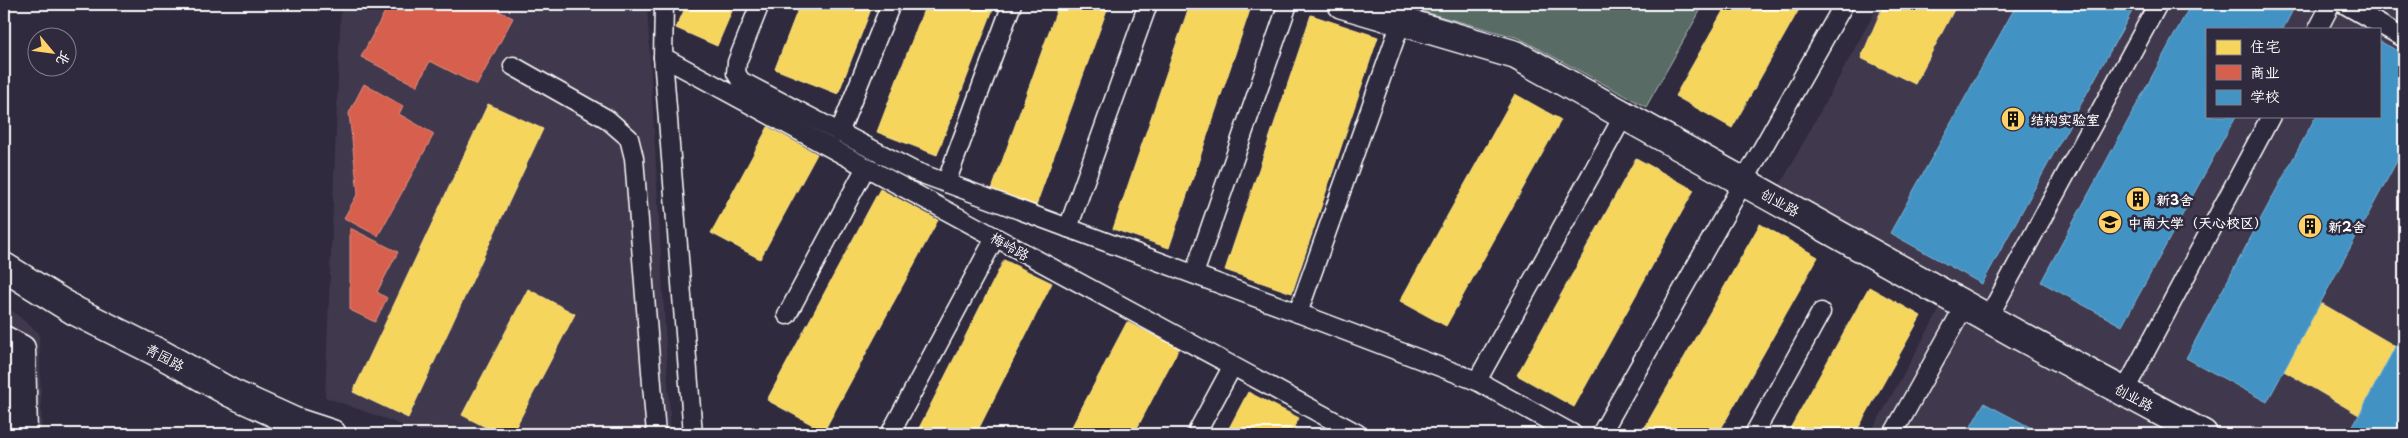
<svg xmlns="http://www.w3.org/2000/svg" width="2408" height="438" viewBox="0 0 2408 438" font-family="'Playpen Sans','LXGW WenKai TC',sans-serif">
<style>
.built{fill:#41384d;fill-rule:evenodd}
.green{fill:#596c65;stroke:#acb6b2}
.homes{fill:#f6d55c;stroke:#f9e28d}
.shops{fill:#d6604d;stroke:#e29082}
.schools{fill:#4393c3;stroke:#7bb3d5}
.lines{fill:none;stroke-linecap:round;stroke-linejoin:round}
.service-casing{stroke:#fff;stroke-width:21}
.minor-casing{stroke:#fff;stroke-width:31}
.tertiary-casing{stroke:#fff;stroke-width:31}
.service{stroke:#2f2a3d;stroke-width:18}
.minor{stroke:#2f2a3d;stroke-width:28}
.tertiary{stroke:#2f2a3d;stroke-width:28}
.labels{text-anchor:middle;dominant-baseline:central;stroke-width:5;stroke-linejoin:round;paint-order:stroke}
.poi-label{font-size:14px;font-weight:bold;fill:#fff;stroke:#2f2a3d;text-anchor:start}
.street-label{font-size:14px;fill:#fff;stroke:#2f2a3d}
</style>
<rect width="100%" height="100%" fill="#2f2a3d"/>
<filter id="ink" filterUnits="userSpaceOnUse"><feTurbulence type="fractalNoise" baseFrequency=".02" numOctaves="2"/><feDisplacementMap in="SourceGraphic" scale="10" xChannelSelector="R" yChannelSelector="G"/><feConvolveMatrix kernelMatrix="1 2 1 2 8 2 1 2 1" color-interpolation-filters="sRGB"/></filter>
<g filter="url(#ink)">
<g class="built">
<polygon points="341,4 647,4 671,434 426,434 325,397"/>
<path d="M1879 4H2404V434H1870L1947 296 1773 198ZM2207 29H2379V116H2207Z"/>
<polygon points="4,304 39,333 42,434 4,434"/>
</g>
<polygon class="green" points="1395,4 1704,4 1646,107 1519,38"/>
<g class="homes">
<polygon points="687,4 735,4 717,46 676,28"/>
<polygon points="800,4 873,4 838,94 775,69"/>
<polygon points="926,4 995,4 937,155 877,132"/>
<polygon points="1059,4 1109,4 1035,208 991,192"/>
<polygon points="1190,4 1252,4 1169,248 1113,229"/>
<polygon points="1727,4 1802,4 1732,128 1675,96"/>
<polygon points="1884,4 1957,4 1915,84 1861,58"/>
<polygon points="1311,15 1378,37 1292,293 1225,270"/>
<polygon points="1515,94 1561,120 1446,326 1400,301"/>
<polygon points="488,104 543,129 408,418 353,392"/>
<polygon points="768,127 817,154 760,259 711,233"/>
<polygon points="1636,158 1694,190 1574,407 1517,375"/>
<polygon points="880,189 938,220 824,431 767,400"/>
<polygon points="1760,224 1818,257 1718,434 1641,434"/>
<polygon points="1004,260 1052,283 976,434 916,434"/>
<polygon points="1869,287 1921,316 1855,434 1787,434"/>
<polygon points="528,289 575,314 512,434 499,434 462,415"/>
<polygon points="2321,303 2395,346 2359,415 2284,371"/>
<polygon points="1127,322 1179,348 1134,434 1068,434"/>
<polygon points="1248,392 1299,418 1291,434 1226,434"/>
</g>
<g class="shops">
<polygon points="389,4 497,4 495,9 513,18 477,85 430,61 417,86 361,57"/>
<polygon points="364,84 403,106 399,114 434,134 378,236 344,218 358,193 349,113"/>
<polygon points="350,228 398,252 377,292 387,298 375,322 350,310"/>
</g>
<g class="schools">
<polygon points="2017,4 2136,4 1982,284 1890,233"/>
<polygon points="2191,4 2296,4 2283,29 2207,29 2207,116 2236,116 2122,326 2041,282"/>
<polygon points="2379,41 2404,54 2404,148 2267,402 2186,358 2316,116 2379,116"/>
<polygon points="2404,330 2404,434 2348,434 2359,415"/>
<polygon points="1984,403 2043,434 1967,434"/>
</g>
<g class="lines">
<g class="service-casing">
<g id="service">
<polyline points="664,4 663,57 693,434"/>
<polyline points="760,4 737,62 736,73 741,81 914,171 1298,313"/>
<polyline points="2344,4 2404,38"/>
<polyline points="1401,22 1298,313 1477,381 1573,434"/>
<polyline points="2318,29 2331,4"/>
<polyline points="663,57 1358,434"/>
<polyline points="513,66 607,119 629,138 634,158 656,434"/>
<polyline points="839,133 891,4"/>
<polyline points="946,183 1012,4"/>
<polyline points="1068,228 1148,4"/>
<polyline points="1194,274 1288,4"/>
<polyline points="787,315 866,167"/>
<polyline points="1988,318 2158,4"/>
<polyline points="1477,381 1624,115"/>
<polyline points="2124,392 2271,116"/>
<polyline points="890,434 995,238"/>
<polyline points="1196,434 1232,367"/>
<polyline points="1601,434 1844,4"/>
<polyline points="1754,434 1821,312"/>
<polyline points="1893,434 1965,305"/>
</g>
</g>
<g class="minor-casing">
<g id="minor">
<polyline points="1342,4 1516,55 2018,335 2203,434"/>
<polyline points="4,340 21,349 23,434"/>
</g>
</g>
<g class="tertiary-casing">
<polyline id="tertiary" points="4,267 75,311 161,354 231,393 295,422 332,434"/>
</g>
<use href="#service" class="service"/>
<use href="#minor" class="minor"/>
<use href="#tertiary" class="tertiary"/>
</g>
</g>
<defs>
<g id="building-disc" transform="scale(1.25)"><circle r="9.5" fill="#ffd166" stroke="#2f2a3d"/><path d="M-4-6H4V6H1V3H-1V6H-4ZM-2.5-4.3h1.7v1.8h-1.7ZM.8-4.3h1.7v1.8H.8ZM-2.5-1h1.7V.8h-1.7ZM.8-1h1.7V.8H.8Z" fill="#111"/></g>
<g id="university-disc" transform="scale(1.25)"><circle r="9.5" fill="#ffd166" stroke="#2f2a3d"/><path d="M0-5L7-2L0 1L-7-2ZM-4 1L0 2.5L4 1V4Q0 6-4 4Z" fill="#111"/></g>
</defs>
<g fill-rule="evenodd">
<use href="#building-disc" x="2013" y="119"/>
<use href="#building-disc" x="2138" y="199"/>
<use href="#university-disc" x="2110" y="222"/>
<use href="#building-disc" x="2310" y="226"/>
</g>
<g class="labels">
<g class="poi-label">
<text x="2030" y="119">结构实验室</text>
<text x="2156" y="199">新3舍</text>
<text x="2128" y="222">中南大学（天心校区）</text>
<text x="2328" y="226">新2舍</text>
</g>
<g class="street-label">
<text transform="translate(1780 202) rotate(29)">创业路</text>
<text transform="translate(1010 246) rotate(29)">梅岭路</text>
<text transform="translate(165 357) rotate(28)">青园路</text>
<text transform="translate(2134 397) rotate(28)">创业路</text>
</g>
</g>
<rect width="2408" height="438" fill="none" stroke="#2f2a3d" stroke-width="20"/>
<rect x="10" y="10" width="2388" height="418" fill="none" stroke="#fff" stroke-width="2" filter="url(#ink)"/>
<rect x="2206" y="28" width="175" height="90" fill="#2f2a3d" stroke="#827f8b"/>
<rect x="2216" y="40" width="25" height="15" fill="#f6d55c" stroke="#827f8b"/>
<text x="2250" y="52" font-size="15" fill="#ffffff">住宅</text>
<rect x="2216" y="65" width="25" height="15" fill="#d6604d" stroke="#827f8b"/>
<text x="2250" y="78" font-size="15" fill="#ffffff">商业</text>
<rect x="2216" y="90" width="25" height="15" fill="#4393c3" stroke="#827f8b"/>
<text x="2250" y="102" font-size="15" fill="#ffffff">学校</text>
<g transform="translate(52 52) rotate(119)"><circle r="24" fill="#2f2a3d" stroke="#827f8b"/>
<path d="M0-4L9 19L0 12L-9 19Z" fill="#ffd166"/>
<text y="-8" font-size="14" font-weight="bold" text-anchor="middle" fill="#ffffff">北</text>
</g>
</svg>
